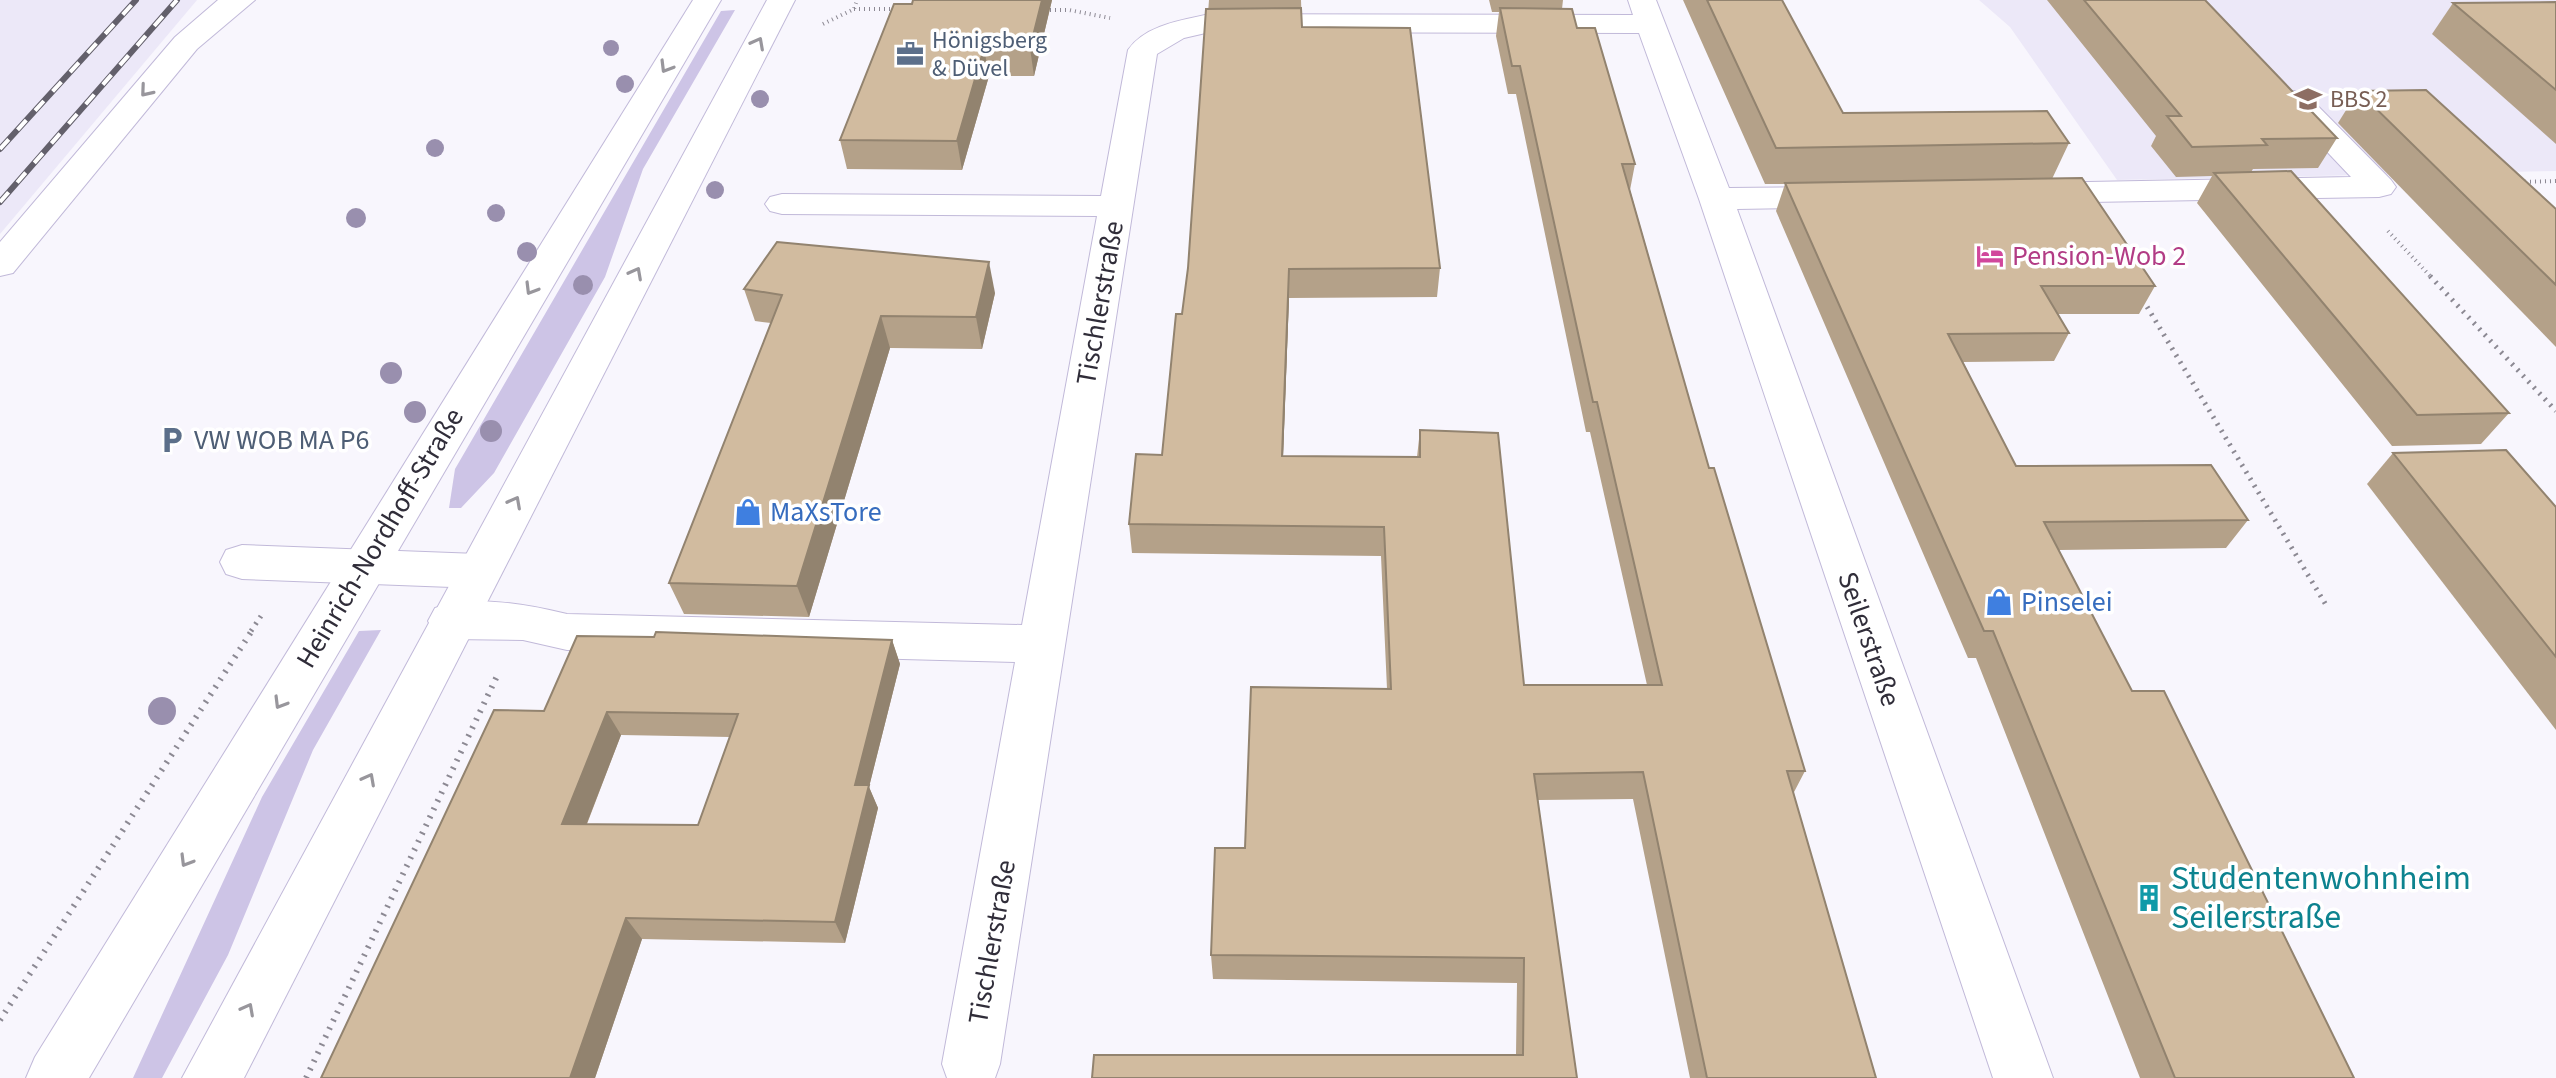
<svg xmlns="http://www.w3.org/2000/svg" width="2556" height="1078" viewBox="0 0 2556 1078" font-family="'Source Sans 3',sans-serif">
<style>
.built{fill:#ece8f8}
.green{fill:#cdc4e6}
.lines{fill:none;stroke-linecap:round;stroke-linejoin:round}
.minor-casing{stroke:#c1b9d9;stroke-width:2}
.major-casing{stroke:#c1b9d9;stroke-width:2}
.path-far2{stroke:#8c8993;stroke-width:4;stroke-dasharray:1 4;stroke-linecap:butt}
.path-far1{stroke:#8c8993;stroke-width:5;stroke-dasharray:2 6;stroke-linecap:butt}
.path{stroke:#8c8993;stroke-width:6;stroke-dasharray:2 7;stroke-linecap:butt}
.minor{fill:#fff;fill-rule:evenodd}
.major{fill:#fff;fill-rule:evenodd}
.rail-casing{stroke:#63606b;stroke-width:6}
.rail{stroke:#fff;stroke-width:4;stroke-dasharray:13;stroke-linecap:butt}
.tree{fill:#998fae}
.wall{fill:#b4a189;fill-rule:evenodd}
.shaded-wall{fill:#92836f}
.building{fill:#d1bb9f;stroke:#92836f;stroke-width:2;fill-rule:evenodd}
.oneway{stroke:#98969c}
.labels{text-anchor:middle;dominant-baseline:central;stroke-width:7;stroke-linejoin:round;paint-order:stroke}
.far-service-label{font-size:24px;fill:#4e5e75;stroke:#fff;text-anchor:start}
.far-education-label{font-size:24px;fill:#785e54;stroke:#fff;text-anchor:start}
.hotel-label{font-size:28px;fill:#b23c85;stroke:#fff;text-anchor:start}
.street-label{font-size:28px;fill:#302d39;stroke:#fff}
.service-label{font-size:28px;fill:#4e5e75;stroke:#fff;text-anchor:start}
.shop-label{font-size:28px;fill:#366cbe;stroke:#fff;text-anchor:start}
.near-culture-label{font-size:34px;fill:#0d838f;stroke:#fff;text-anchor:start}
</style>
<rect width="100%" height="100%" fill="#f8f6fd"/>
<g class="built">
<polygon points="0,0 197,0 0,234"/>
<polygon points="1979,0 2556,0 2556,171 2117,180 2010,27"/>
</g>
<g class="green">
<polygon points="735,10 643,169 605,277 494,473 461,508 449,508 455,469 721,11"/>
<polygon points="381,630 313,750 228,955 162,1078 133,1078 262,797 359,631"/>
</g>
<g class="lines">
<g class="minor-casing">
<g id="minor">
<polygon points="218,0 255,0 197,49 13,273 0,276 0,242 175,37"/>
<path d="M1628 0H1656L1729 188 1841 187 1853 190 1858 197 1853 204 1841 207 1737 209 2053 1078H1993L1699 199 1639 33 1210 32 1184 38 1157 54 1000 1064 995 1078H947L942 1064 1015 662 567 650 523 640 451 639 435 634 428 621 435 608C476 595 525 604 567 614L1022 625 1097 216 782 214 770 211 765 204 770 197 782 194 1101 196 1128 50C1145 25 1182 20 1210 14L1633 15Z"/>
<polygon points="2294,91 2305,93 2391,180 2396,187 2391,194 2379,197 2034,203 2022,200 2017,193 2022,186 2034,183 2351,177 2278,100 2283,93"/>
<polygon points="242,545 478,554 494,559 500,571 494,583 478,588 242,579 226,574 220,562 226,550"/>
</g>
</g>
<g class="major-casing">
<g id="major">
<polygon points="693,0 721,0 89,1078 26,1078 35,1057"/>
<polygon points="767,0 795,0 244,1078 182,1078"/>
</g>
</g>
<g class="path-far2">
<polyline points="854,9 895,9"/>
<polyline points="1045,10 1069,10 1110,18"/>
<polyline points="823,24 854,9 857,0"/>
<polyline points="2520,182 2556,181"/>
<polyline points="2388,231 2432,278"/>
</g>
<g class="path-far1">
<polyline points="2430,276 2556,411"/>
<polyline points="2143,300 2326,605"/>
<polyline points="251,631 261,616"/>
</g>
<g class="path">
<polyline points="0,1020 253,629"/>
<polyline points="306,1078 498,674"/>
</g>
<use href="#minor" class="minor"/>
<use href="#major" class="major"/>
<g class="rail-casing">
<g id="rail">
<polyline points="0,149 136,0"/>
<polyline points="0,202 177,0"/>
</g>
</g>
<use href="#rail" class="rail"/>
</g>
<g class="tree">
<circle cx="611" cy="48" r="8"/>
<circle cx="625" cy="84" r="9"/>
<circle cx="760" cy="99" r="9"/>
<circle cx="435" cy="148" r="9"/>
<circle cx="715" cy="190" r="9"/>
<circle cx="496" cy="213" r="9"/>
<circle cx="356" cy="218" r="10"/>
<circle cx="527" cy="252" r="10"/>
<circle cx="583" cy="285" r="10"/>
<circle cx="391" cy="373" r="11"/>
<circle cx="415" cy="412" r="11"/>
<circle cx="491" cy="431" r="11"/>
<circle cx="162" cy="711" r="14"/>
</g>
<g class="wall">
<polygon points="913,0 1052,0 1034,76 989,76 962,170 847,169 840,140"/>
<polygon points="1209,0 1301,0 1302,27 1440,268 1437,297 1289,298 1283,456 1417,457 1420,430 1524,685 1647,685 1590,432 1586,432 1516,94 1508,94 1496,36 1499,12 1492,12 1489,0 1563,0 1562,9 1577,28 1635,164 1630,190 1709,468 1805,771 1793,794 1876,1078 1690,1078 1633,799 1538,800 1577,1078 1516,1055 1517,983 1213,979 1211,955 1245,848 1387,689 1381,556 1132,553 1129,524 1162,455 1182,314 1188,268"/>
<polygon points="1683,0 1782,0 1843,113 2069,143 2052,179 2155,286 2139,314 2058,314 2069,333 2054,361 1963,362 2016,466 2248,520 2226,548 2059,550 2132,691 2354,1078 2140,1078 1976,658 1968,658 1776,211 1785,184 1765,184"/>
<polygon points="2047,0 2205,0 2337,138 2318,168 2253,169 2251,172 2509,413 2481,444 2392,446 2197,203 2212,176 2176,177 2151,146 2156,136"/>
<polygon points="2556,2 2556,144 2432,34 2453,3"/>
<polygon points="2358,91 2556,209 2556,347 2338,123"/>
<polygon points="744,289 995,293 982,349 890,348 809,617 684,614 669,583 771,323 755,321"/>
<polygon points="2393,453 2556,507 2556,730 2367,484"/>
<path d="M892 640 900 664 869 787 878 808 845 943 642 939 595 1078 544 711ZM621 735 730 737 698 825 587 824Z"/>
</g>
<g class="shaded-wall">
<polygon points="1042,0 1052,0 1034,76 1030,48"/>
<polygon points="984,48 989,76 962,170 957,141"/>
<polygon points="989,262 995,293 982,349 976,317"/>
<polygon points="1289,269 1289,298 1282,485 1282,456"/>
<polygon points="881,316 890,348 809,617 797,586"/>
<polygon points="892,640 900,664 869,787 878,808 845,943 835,922 855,785"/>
<polygon points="607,712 621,735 578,846 562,824"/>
<polygon points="626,918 642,939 595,1078 570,1078"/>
</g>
<g class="building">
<polygon points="913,0 1042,0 1030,48 984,48 957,141 840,140 894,4 912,4"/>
<polygon points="1707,0 1782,0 1843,113 2047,111 2069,143 1776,148"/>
<polygon points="2084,0 2205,0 2337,138 2262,139 2267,145 2192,147 2167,116 2181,116"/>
<polygon points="2556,2 2556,90 2453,3"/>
<polygon points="1301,8 1302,27 1410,28 1440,268 1289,269 1282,456 1420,457 1420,430 1498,433 1524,685 1662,685 1597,402 1593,402 1520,66 1512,66 1500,8 1572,9 1577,28 1595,28 1635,164 1622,164 1709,468 1714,468 1805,771 1787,771 1876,1078 1707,1078 1643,772 1534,774 1577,1078 1092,1078 1094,1055 1523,1055 1524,958 1211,955 1215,848 1245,848 1251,687 1391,689 1384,527 1129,524 1136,454 1162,455 1176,314 1182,314 1188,268 1206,9"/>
<polygon points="2426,90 2556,209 2556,285 2358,91"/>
<polygon points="2291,171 2509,413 2417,415 2214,173"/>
<polygon points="2082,178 2155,286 2041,286 2069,333 1948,334 2016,466 2211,465 2248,520 2044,522 2132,691 2164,691 2354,1078 2175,1078 1993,631 1984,631 1785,183"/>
<polygon points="777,242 989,262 976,317 881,316 797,586 669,583 782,295 744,289"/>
<polygon points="2506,450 2556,507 2556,657 2393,453"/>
<path d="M656 632 892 640 855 785H869L835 922 626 918 570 1078H321L494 710 544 711 577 636 654 637ZM607 712 738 714 698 825 562 824Z"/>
</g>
<defs><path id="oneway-chevron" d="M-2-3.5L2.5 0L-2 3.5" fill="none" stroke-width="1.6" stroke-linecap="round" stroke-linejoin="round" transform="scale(2)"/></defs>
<g class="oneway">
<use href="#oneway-chevron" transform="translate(758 43) rotate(-62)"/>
<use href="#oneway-chevron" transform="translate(666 67) rotate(121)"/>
<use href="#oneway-chevron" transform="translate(146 91) rotate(130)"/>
<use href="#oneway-chevron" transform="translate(636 273) rotate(-62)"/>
<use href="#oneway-chevron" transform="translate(531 289) rotate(121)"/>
<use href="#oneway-chevron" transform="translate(515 502) rotate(-62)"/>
<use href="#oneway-chevron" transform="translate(280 703) rotate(121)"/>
<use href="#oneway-chevron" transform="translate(369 779) rotate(-62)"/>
<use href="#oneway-chevron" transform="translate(186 861) rotate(121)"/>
<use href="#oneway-chevron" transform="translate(248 1009) rotate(-62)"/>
</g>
<defs>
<g id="office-bare" transform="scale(2.16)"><path d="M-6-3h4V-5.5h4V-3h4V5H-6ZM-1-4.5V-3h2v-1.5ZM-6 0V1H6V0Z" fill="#5c6f8a" stroke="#fff" stroke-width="2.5" paint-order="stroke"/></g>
<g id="school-bare" transform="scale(2.16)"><path d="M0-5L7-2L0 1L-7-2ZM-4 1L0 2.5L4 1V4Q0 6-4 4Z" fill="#8d6e63" stroke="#fff" stroke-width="2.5" paint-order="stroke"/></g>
<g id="hotel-bare" transform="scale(2.16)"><path d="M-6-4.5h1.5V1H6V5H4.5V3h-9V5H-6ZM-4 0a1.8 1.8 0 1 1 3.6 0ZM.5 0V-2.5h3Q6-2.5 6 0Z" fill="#d1479c" stroke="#fff" stroke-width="2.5" paint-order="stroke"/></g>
<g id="parking-bare" transform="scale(2.16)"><path d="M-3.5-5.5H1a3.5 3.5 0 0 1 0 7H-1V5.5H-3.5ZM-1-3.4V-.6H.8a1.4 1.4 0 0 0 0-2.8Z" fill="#5c6f8a" stroke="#fff" stroke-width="2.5" paint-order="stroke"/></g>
<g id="shop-bare" transform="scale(2.16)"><path d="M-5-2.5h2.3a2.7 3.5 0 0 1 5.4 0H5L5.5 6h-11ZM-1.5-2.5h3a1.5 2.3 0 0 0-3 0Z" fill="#3f7fe0" stroke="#fff" stroke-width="2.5" paint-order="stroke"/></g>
<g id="building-bare" transform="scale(2.16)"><path d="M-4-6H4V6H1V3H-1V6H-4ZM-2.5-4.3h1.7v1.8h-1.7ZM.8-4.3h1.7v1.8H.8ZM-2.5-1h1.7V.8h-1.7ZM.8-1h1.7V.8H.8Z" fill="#0f9aa8" stroke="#fff" stroke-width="2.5" paint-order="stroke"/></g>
</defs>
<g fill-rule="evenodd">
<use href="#office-bare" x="910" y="54"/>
<use href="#school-bare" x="2308" y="99"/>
<use href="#hotel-bare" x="1990" y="256"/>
<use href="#parking-bare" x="172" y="440"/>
<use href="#shop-bare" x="748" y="512"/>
<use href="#shop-bare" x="1999" y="602"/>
<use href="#building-bare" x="2149" y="898"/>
</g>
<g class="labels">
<g class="far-service-label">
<text x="932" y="40">Hönigsberg<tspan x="932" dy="28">&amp; Düvel</tspan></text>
</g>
<g class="far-education-label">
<text x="2330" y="99">BBS 2</text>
</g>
<g class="hotel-label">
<text x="2012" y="256">Pension-Wob 2</text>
</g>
<g class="street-label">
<text transform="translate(1100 303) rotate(-80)">Tischlerstraße</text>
<text transform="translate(380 538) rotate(-59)">Heinrich-Nordhoff-Straße</text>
<text transform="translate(1869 639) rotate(71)">Seilerstraße</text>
<text transform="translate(992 942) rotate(-80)">Tischlerstraße</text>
</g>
<g class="service-label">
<text x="194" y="440">VW WOB MA P6</text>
</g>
<g class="shop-label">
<text x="770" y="512">MaXsTore</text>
<text x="2021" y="602">Pinselei</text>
</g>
<g class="near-culture-label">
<text x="2171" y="878">Studentenwohnheim<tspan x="2171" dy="39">Seilerstraße</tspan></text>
</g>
</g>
</svg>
